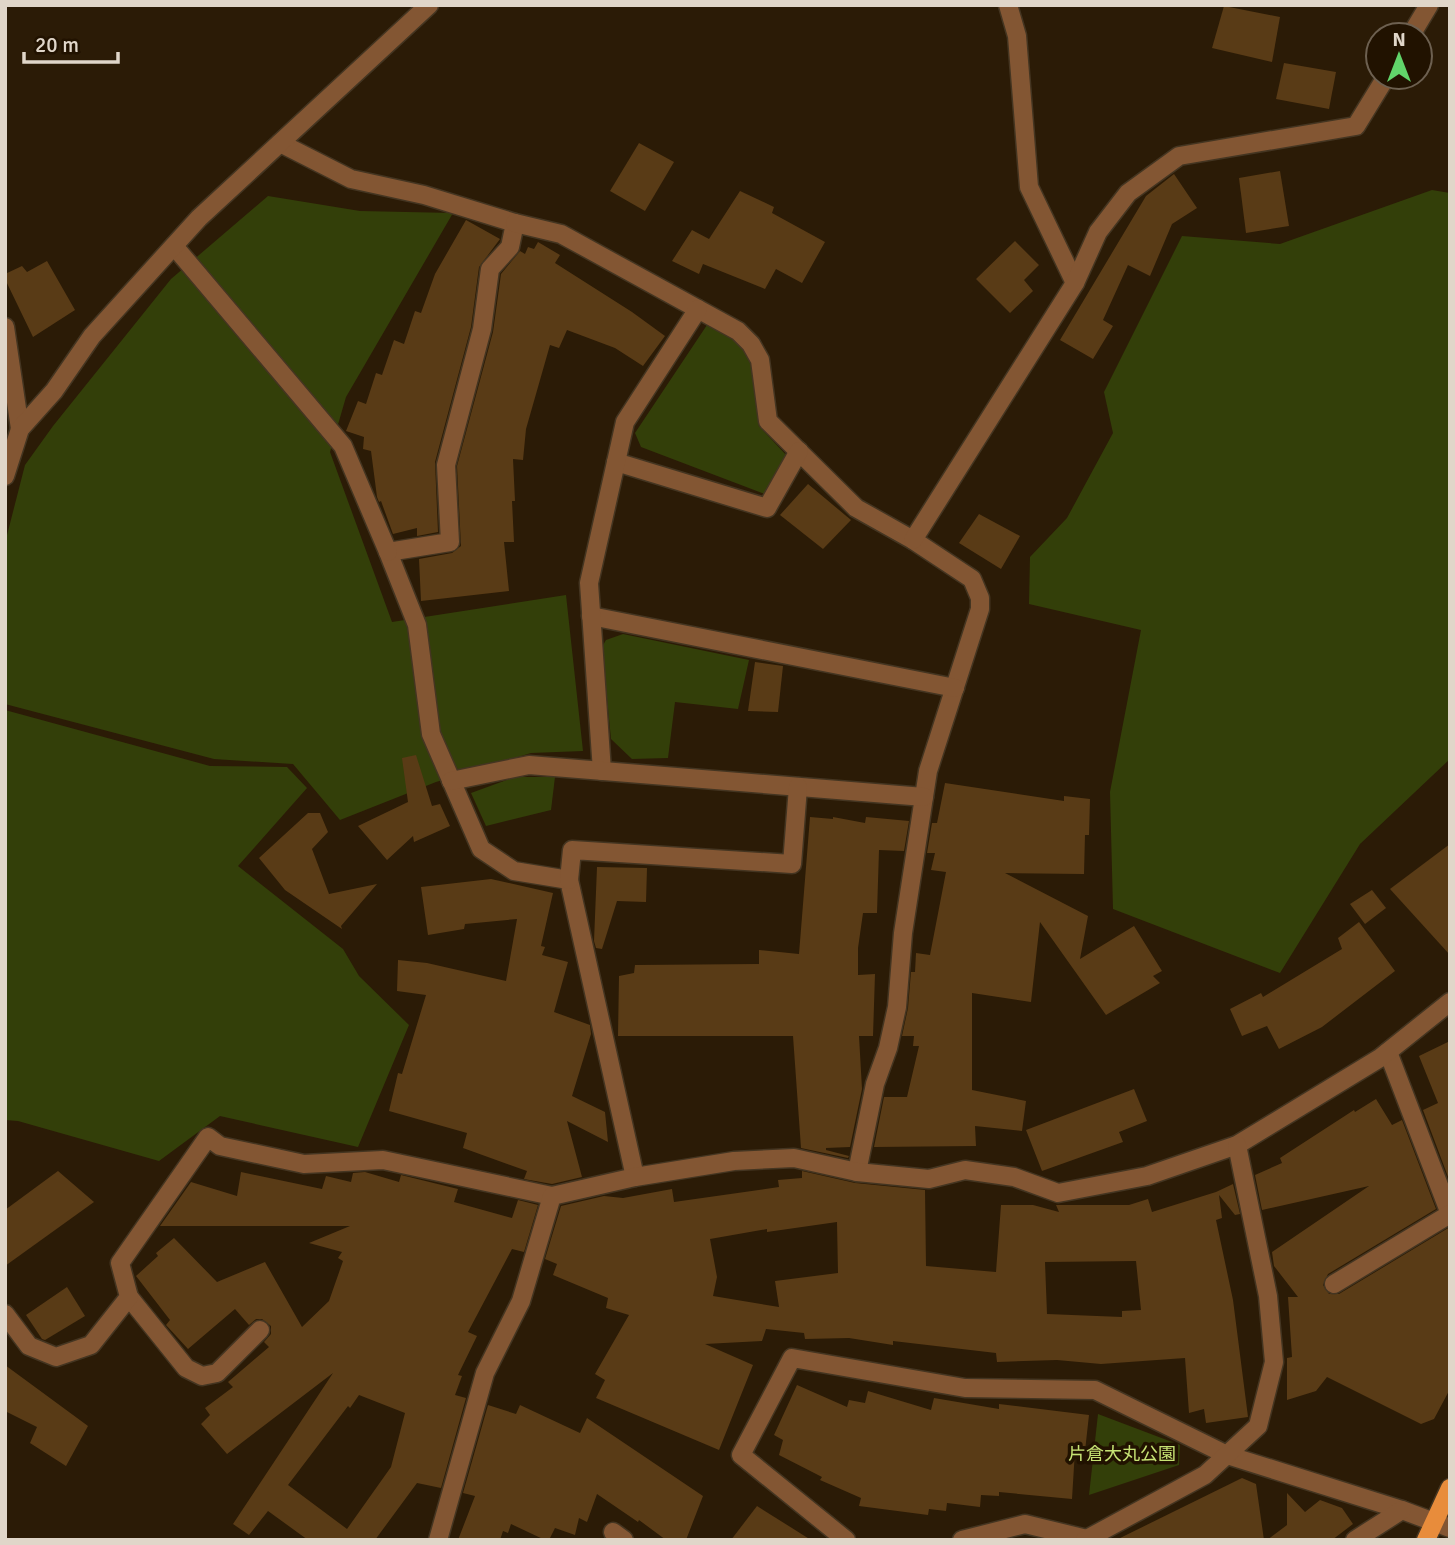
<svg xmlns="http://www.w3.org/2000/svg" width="1455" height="1545" viewBox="0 0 1455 1545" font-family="Signika,'Noto Sans JP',sans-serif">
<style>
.green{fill:#333f09}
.building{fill:#593b16;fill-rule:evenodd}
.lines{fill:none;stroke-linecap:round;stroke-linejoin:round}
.street-casing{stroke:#443521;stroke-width:21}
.primary-casing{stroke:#443521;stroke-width:21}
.street{stroke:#835633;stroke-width:18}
.primary{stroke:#e88c3b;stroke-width:18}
.labels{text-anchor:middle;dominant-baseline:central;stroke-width:7;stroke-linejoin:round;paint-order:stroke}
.park-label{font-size:18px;fill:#c7e374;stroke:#211200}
</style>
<rect width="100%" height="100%" fill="#2b1b06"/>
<g class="green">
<polygon points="1432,190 1450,193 1450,759 1360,844 1280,973 1113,909 1110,792 1141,630 1029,604 1030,557 1067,518 1113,433 1104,392 1182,236 1280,244"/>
<polygon points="268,196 360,211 453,213 346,397 330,452 392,622 566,595 583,751 531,753 436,782 340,820 293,764 214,759 5,704 5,543 25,465 53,426 171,279"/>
<polygon points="707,325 737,339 750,359 759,426 787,456 767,495 641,447 635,433"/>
<polygon points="623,634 749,660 738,709 675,702 668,758 632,759 611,739 602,647 606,640"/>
<polygon points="5,710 210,766 287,767 307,788 238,866 343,949 359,976 409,1025 358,1147 220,1116 159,1161 18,1121 5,1120"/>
<polygon points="515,777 555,777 551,810 486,826 471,793"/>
<polygon points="1098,1414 1180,1445 1179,1465 1089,1495"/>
</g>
<g class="building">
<polygon points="1224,6 1280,17 1272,62 1212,48"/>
<polygon points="1284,63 1336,72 1329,109 1276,99"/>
<polygon points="639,143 674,162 645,211 610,191"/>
<polygon points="1280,171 1289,226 1246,233 1239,178"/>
<polygon points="1174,174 1197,208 1172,224 1150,276 1128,265 1103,320 1113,326 1093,359 1060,340 1146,196"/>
<polygon points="740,191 774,207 772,213 825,242 802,283 776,269 765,289 703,264 699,274 672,261 692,230 709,239"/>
<polygon points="466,220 500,239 479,267 471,327 435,462 438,532 417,536 417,528 393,534 381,501 379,502 377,497 371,451 363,449 364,437 346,431 358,401 366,404 376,373 382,375 394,340 404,344 415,311 421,313 435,274"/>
<polygon points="1015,241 1039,265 1024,280 1033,291 1010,313 976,279"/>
<polygon points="538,242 560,255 555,263 632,312 665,336 643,366 615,348 567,330 559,348 550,345 526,429 523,460 513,459 515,501 512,501 514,542 504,542 509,591 421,601 419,559 452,553 461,546 457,466 493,332 501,274 520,251 525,254 528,247 534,249"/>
<polygon points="47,261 75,310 33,337 5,279 5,274 22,266 27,272"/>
<polygon points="808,484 851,520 823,549 780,515"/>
<polygon points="979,514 1020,536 1001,569 959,543"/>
<polygon points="755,662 783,666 778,712 748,711"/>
<polygon points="416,755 432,806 440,804 450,826 414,842 413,836 387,860 358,826 408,802 402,758"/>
<polygon points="945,783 1064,801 1064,796 1090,799 1089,835 1085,835 1084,874 1005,873 1088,916 1080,959 1134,926 1162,971 1153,976 1160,983 1106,1015 1040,922 1031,1002 972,993 972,1090 1026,1101 1022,1131 975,1126 976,1146 874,1147 884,1097 907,1097 919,1046 913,1046 914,1036 902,1036 908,1008 911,972 915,972 916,953 930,955 946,872 931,870 935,853 927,853 932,823 937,823"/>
<polygon points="308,813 320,813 328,832 312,849 329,894 377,884 341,926 342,929 285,890 259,858"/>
<polygon points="810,817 833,819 833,817 865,823 866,817 909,821 904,851 879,850 877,913 863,913 858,948 858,975 875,974 873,1036 859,1036 862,1089 850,1147 826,1148 826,1150 849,1156 848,1158 801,1148 793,1036 618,1036 619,976 634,973 635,965 759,964 759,950 799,954"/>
<polygon points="1450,844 1450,955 1390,889"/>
<polygon points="597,867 647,868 646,902 617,901 602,949 596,948 594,941"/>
<polygon points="491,879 553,893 541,946 545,947 542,955 568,962 554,1012 590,1025 591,1034 572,1096 605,1112 608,1142 567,1121 582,1177 552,1184 524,1179 527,1171 463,1148 467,1133 389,1111 398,1073 402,1074 426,995 397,991 398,960 427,963 506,981 517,919 465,924 464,929 428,935 421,887"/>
<polygon points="1372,890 1386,908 1365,924 1350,904"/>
<polygon points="1359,922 1395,971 1322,1027 1279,1049 1267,1026 1242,1036 1230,1009 1261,993 1263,997 1342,949 1338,938"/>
<polygon points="1450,1041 1450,1182 1423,1110 1438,1103 1419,1056"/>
<polygon points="1134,1089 1147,1121 1119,1132 1123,1142 1042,1171 1026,1130"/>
<polygon points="1376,1099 1392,1125 1402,1120 1436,1209 1328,1274 1323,1285 1329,1294 1339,1294 1450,1227 1450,1389 1434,1419 1421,1424 1327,1377 1316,1391 1287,1400 1287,1358 1292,1357 1288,1297 1298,1297 1274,1266 1272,1252 1369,1186 1262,1210 1255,1175 1282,1163 1280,1158 1354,1110 1355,1112"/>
<polygon points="58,1171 94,1202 5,1266 5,1210"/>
<path d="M802 1171 855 1183 925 1190 926 1266 996 1272 1001 1205H1033L1059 1212 1056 1205H1129L1148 1199 1152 1212 1216 1192 1233 1184 1240 1214 1235 1215 1219 1195 1222 1218 1216 1220 1233 1300 1248 1417 1206 1423 1204 1409 1189 1413 1185 1358 1101 1364 1057 1360 997 1362 996 1353 893 1341V1345L849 1338 805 1339 804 1333 766 1329 762 1341 705 1344 753 1365 719 1450 596 1398 605 1380 595 1374 629 1315 606 1308 608 1298 553 1275 557 1264 545 1259 561 1206 604 1196 623 1198 672 1189 674 1202 779 1187 778 1180 802 1178ZM837 1222 838 1273 775 1281 779 1307 713 1296 717 1277 710 1239 767 1229V1232ZM1136 1261 1141 1310 1122 1311V1317L1047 1314 1045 1262Z"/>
<path d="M241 1172 322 1189 326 1176 351 1182 353 1173 365 1172 399 1182 401 1175 458 1189 454 1202 512 1218 518 1200 538 1205 524 1252 512 1249 468 1332 477 1336 458 1375 462 1376 455 1395 466 1398 441 1488 417 1483 375 1540H308L268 1511 249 1535 233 1524 333 1373 227 1454 201 1424 210 1415 205 1408 233 1387 228 1382 269 1347 264 1342 271 1334V1326L262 1319H256L249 1325 235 1309 188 1349 166 1325 170 1320 136 1276 158 1256 156 1253 174 1238 217 1282 265 1262 302 1327 329 1301 343 1261 338 1258 342 1252 309 1243 350 1226H160L191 1182 237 1196ZM359 1395 405 1413 391 1467 347 1529 288 1485 348 1406 350 1408Z"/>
<polygon points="67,1287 85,1316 45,1340 42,1339 26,1315"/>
<polygon points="5,1365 88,1426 66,1466 30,1443 37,1427 5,1411"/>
<polygon points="797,1385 847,1407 849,1400 865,1403 868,1391 931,1410 934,1398 999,1409 999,1404 1089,1415 1085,1451 1075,1450 1072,1499 999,1492 999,1496 981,1495 980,1507 947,1503 946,1511 929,1509 928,1515 859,1506 861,1498 820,1480 822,1477 779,1455 783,1440 774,1435"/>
<polygon points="488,1405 516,1414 520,1405 580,1433 587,1418 703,1496 686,1540 666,1540 639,1520 638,1522 597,1494 587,1522 579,1518 575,1535 555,1528 549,1540 545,1540 511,1524 508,1533 503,1531 500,1540 458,1540 475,1496 463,1493"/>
<polygon points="1242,1478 1256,1484 1264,1540 1116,1540"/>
<polygon points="1287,1493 1305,1512 1320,1500 1342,1508 1353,1524 1332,1540 1267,1540 1287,1525"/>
<polygon points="757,1506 811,1540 731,1540"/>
</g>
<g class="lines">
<g class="street-casing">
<g id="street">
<polyline points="1008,5 1017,36 1029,187 1075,283"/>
<polyline points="1411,35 1429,5"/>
<polyline points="280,143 351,179 424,195 515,223 510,247 490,269 482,329 446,465 450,542 388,552 417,625 431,734 481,849 514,871 569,880 635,1177"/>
<polyline points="515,223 561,234 738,331 751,344 760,360 768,421 856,508 913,540 972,579 980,598 980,609 928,771 903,933 897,1007 888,1048 875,1084 857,1172"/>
<polyline points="174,246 343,446 388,552"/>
<polyline points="5,327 20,429"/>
<polyline points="616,462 767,508 799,451"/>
<polyline points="5,476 20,429 54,391 92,336 199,218 429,5"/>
<polyline points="913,540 1075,283 1098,232 1128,193 1179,156 1356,126 1386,77"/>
<polyline points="591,616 955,688"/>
<polyline points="602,771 589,583 625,422 698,309"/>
<polyline points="451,781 529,765 924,797"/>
<polyline points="569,880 572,850 792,864 798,787"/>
<polyline points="1388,1052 1450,1214"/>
<polyline points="1334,1284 1450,1214"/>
<polyline points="129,1297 186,1368 202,1376 217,1373 260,1330"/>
<polyline points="5,1314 29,1346 56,1357 91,1345 129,1297 120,1263 208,1137 220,1146 304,1164 383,1160 552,1196"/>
<polyline points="613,1532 624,1540"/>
<polyline points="438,1540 485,1373 521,1301 552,1196 635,1177 734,1161 794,1158 857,1172 929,1179 965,1170 1014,1177 1058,1193 1147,1176 1237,1145 1380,1058 1450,1002"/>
<polyline points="846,1540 741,1455 792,1358 965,1388 1095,1390 1227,1455 1402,1510 1450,1528"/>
<polyline points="962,1540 1025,1524 1087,1539"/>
<polyline points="1085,1540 1205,1475 1258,1426 1274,1362 1268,1296 1237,1145"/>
<polyline points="1355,1540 1402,1510"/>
</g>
</g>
<g class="primary-casing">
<polyline id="primary" points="1426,1540 1450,1488"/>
</g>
<use href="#street" class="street"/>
<use href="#primary" class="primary"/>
</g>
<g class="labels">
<g class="park-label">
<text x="1122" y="1454">片倉大丸公園</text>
</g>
</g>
<rect width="1455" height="1545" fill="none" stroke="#e0d6c9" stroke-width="14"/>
<g transform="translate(1399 56)"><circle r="33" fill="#211200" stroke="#6d6050" stroke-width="2"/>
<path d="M0-5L12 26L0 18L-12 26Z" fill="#61d46a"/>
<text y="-10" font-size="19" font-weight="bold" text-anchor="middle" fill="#e0d6c9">N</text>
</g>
<path d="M24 52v10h94v-10" fill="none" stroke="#e0d6c9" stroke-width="3.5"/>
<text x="35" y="52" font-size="21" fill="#e0d6c9" stroke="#211200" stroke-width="5" paint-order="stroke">20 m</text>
</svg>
